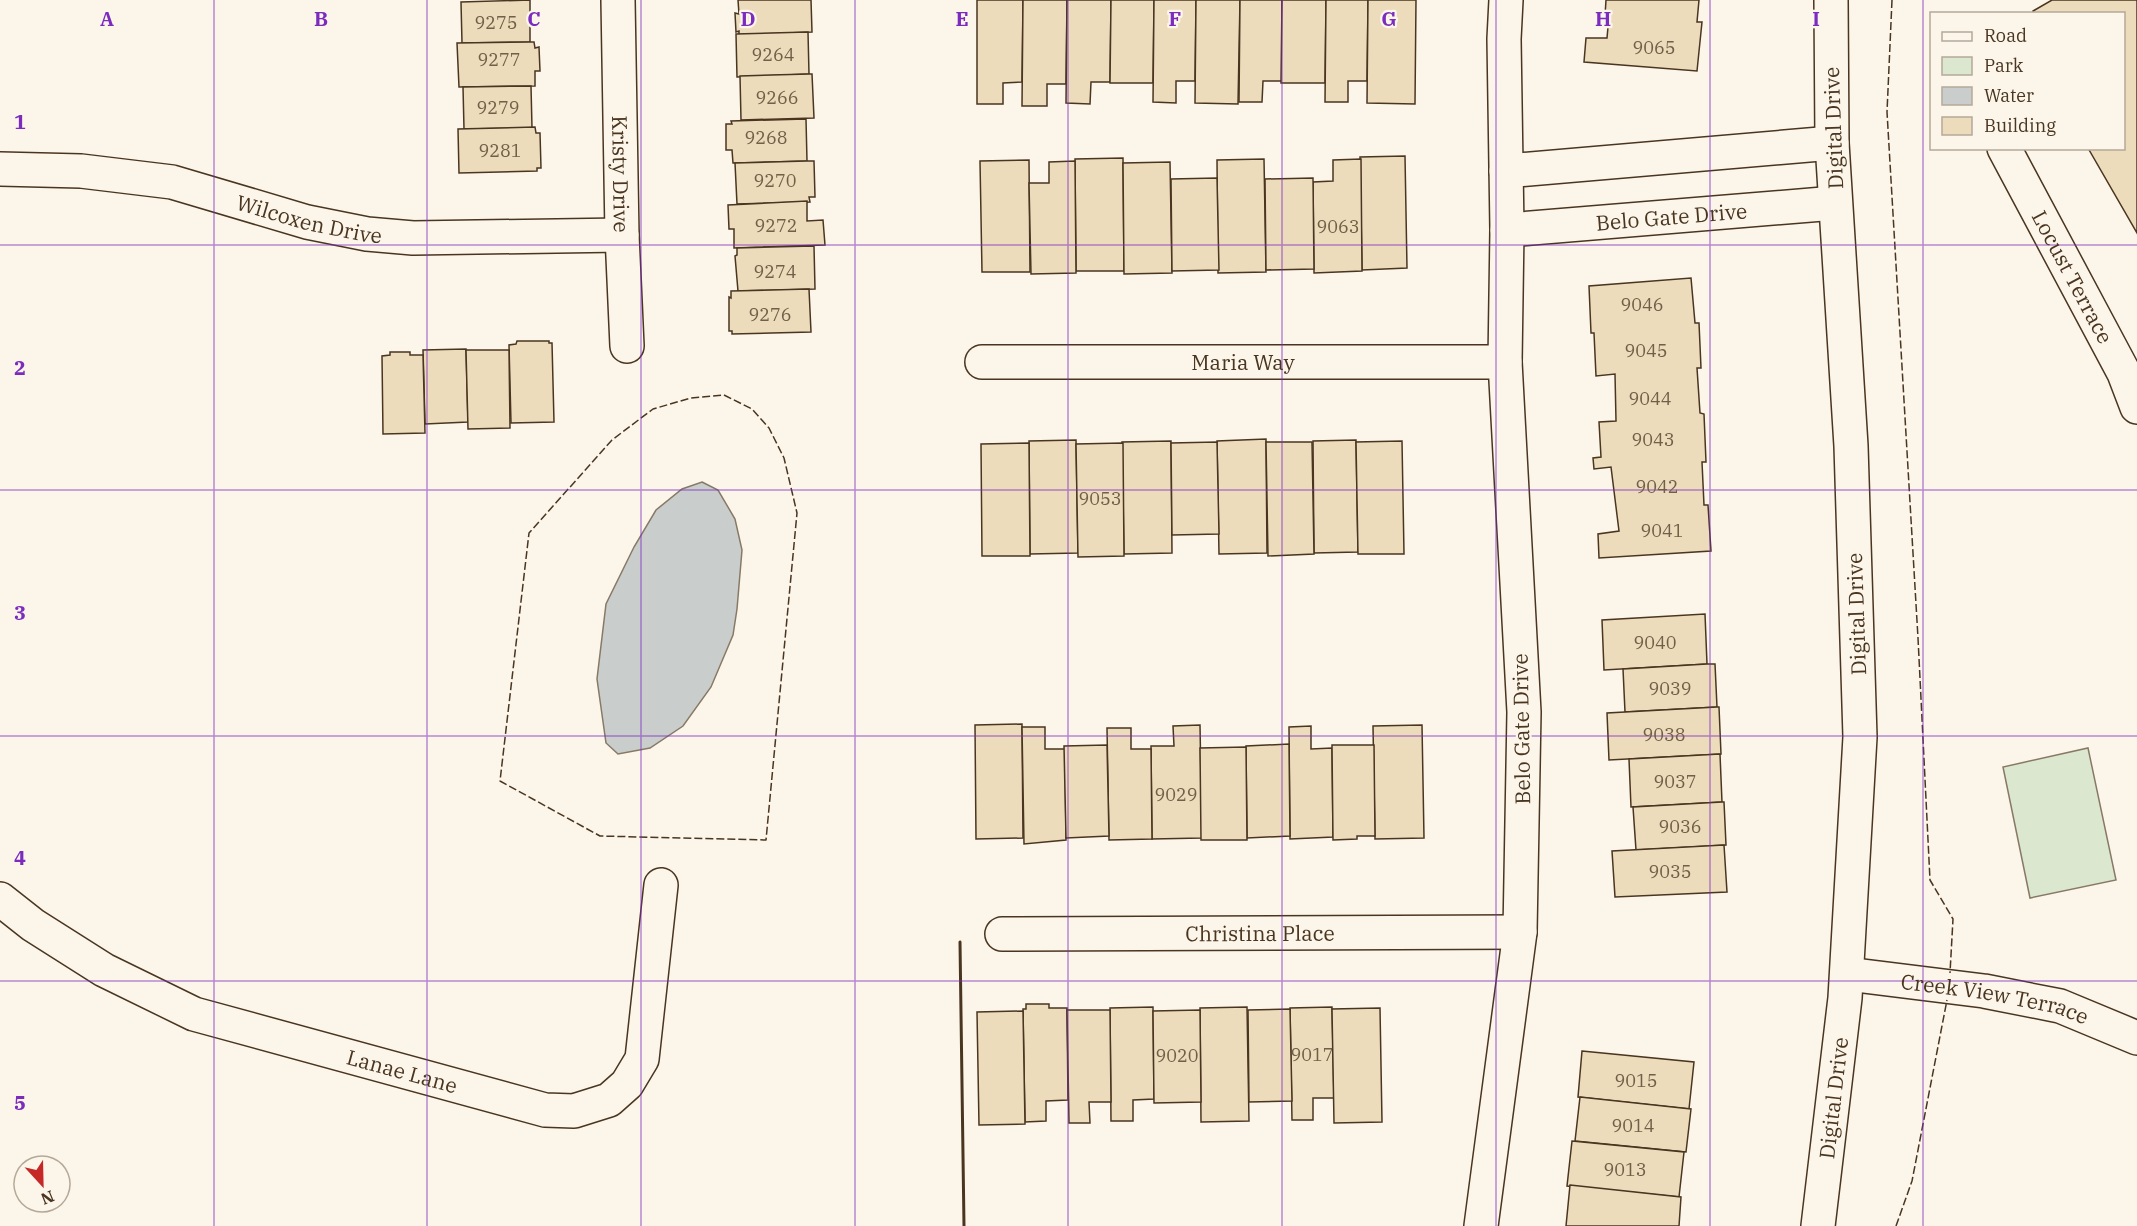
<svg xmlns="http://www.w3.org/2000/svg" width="2137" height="1226" viewBox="0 0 2137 1226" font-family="'IBM Plex Serif',serif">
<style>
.green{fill:#dce7d0;stroke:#887966;stroke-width:1.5}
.water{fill:#c9cecd;stroke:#887966;stroke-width:1.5}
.building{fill:#ecdcbc;stroke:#4a3520;stroke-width:1.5}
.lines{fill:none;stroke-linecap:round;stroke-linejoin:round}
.minor-casing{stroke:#4a3520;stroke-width:36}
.minor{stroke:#fbf6e9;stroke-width:33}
.fence{stroke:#4a3520;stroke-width:1.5;stroke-dasharray:8 3;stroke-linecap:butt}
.wall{stroke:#4a3520;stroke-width:3}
.grid{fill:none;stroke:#7b2cbf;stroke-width:1.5;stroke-opacity:0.55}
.labels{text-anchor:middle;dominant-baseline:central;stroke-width:4.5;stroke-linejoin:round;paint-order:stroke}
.number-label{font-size:18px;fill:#725f47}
.street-label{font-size:21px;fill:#4a3520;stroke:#fbf6e9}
.grid-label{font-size:20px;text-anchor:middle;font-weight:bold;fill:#7b2cbf;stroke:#fbf6e9;stroke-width:4.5;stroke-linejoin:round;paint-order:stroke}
</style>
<rect width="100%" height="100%" fill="#fbf6e9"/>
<polygon class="green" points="2088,748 2116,880 2030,898 2003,767"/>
<polygon class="water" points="702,482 718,490 735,519 742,550 737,609 733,635 711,687 683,726 650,748 618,754 606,743 597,679 606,604 634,547 656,510 682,489"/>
<g class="building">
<polygon points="530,0 530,42 462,43 461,2"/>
<polygon points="738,0 811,0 812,32 739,35 739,31 736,32 735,13 739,14"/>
<polygon points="977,0 1023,0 1022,82 1003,83 1003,104 977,104"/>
<polygon points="1023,0 1067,0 1066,84 1047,84 1047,106 1022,106"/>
<polygon points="1067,0 1111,0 1110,82 1091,82 1090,104 1066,103"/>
<polygon points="1111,0 1154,0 1153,83 1110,83"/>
<polygon points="1154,0 1196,0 1195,81 1176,81 1176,103 1153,102"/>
<polygon points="1196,0 1240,0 1238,104 1195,103"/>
<polygon points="1240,0 1282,0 1282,81 1263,81 1262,102 1239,102"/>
<polygon points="1282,0 1326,0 1325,83 1281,83"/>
<polygon points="1326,0 1368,0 1367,81 1348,81 1348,102 1325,102"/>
<polygon points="1368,0 1416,0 1415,104 1367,103"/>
<polygon points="1606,0 1699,0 1697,22 1702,22 1697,71 1584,62 1586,38 1607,38 1609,16 1605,16"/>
<polygon points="2052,0 2137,0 2137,233 2088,148 2124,148 2124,14 2033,14 2033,11"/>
<polygon points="808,32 809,74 737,77 736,34"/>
<polygon points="530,42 534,42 535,48 539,47 540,71 535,71 535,86 459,87 457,43"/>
<polygon points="809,74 812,74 814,118 741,120 740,76"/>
<polygon points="531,86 532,128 464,129 463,87"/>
<polygon points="806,119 807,161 735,163 733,163 732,150 726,150 726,124 732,124 731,121"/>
<polygon points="535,127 536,133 540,133 541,168 537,168 537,171 459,173 458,129"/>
<polygon points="1405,156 1407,268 1362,270 1360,157"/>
<polygon points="1123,158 1124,271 1076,271 1075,159"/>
<polygon points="1264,159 1266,272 1218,273 1217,160"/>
<polygon points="1361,159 1362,271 1314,273 1313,182 1333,181 1333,160"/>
<polygon points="1029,160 1030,272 982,272 980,161"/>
<polygon points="807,161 814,161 815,197 809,197 810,202 737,204 735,163"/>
<polygon points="1075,161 1076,273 1031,274 1029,183 1049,183 1049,162"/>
<polygon points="1170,162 1172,273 1124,274 1123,163"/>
<polygon points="1217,178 1219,270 1172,271 1171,179"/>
<polygon points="1313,178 1314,269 1266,270 1265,179"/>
<polygon points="807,201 807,221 823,220 825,245 734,248 734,229 729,229 728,205"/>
<polygon points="814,246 815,289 738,291 735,256 737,255 737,248"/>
<polygon points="1691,278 1695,323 1699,323 1701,368 1697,368 1700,413 1704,414 1706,462 1702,462 1704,505 1708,505 1711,551 1599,558 1598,534 1619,531 1611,467 1594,469 1593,458 1601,457 1599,422 1616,421 1615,374 1596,376 1594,333 1591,333 1589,286"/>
<polygon points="809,289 811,332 732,334 732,331 729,331 729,297 731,298 731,291"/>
<polygon points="517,341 549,341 549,343 552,343 554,422 511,423 509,345 516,344"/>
<polygon points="466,349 468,422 425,424 423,350"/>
<polygon points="466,350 509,350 510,428 468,429"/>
<polygon points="390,352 410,352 410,355 423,355 425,433 383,434 382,356 390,355"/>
<polygon points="1266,439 1267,553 1219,554 1217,441"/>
<polygon points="1076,440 1078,553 1030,554 1029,441"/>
<polygon points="1356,440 1358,552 1314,553 1313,441"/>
<polygon points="1171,441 1172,553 1124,554 1122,442"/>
<polygon points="1402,441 1404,554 1358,554 1356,442"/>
<polygon points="1217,442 1219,534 1172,535 1171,443"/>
<polygon points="1266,442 1312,442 1314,554 1268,556"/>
<polygon points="1029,443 1030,556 982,556 981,444"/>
<polygon points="1123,443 1124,556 1078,557 1076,444"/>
<polygon points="1705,614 1707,664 1604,670 1602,620"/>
<polygon points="1707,664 1715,664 1717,707 1625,712 1623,669"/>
<polygon points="1717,707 1719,707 1721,754 1609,760 1607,713"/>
<polygon points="1022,724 1023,838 976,839 975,725"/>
<polygon points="1200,725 1202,838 1152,839 1151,746 1174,746 1173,726"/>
<polygon points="1422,725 1424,838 1375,839 1373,726"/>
<polygon points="1311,726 1311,749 1332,748 1333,837 1290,839 1289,727"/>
<polygon points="1022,727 1045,727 1045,749 1065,749 1066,840 1024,844"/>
<polygon points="1107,728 1131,728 1131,749 1151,749 1152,839 1109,840"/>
<polygon points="1289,744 1290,836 1247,838 1246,746"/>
<polygon points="1107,745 1109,836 1066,838 1064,746"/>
<polygon points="1332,745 1374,745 1375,836 1357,836 1357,839 1333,840"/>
<polygon points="1246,747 1247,840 1201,840 1200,748"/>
<polygon points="1720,754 1722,802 1631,807 1629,759"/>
<polygon points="1722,802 1724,802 1726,845 1636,850 1633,807"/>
<polygon points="1724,845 1727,892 1615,897 1612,851"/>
<polygon points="1026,1004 1049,1004 1049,1008 1067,1008 1068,1100 1046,1101 1046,1121 1025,1122 1023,1009 1026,1009"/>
<polygon points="1153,1007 1154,1099 1133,1100 1133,1121 1111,1121 1110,1008"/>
<polygon points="1247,1007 1249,1121 1201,1122 1200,1008"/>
<polygon points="1332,1007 1334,1098 1313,1098 1313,1120 1292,1120 1290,1008"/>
<polygon points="1380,1008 1382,1122 1334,1123 1332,1009"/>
<polygon points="1290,1009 1292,1101 1249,1102 1248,1010"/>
<polygon points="1067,1010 1110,1010 1111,1102 1089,1102 1090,1123 1069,1123"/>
<polygon points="1200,1010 1201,1102 1154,1103 1153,1011"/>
<polygon points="1023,1011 1025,1124 979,1125 977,1012"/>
<polygon points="1582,1051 1694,1062 1689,1109 1578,1097"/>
<polygon points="1580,1097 1691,1109 1686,1152 1575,1141"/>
<polygon points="1572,1141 1684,1152 1679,1197 1567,1186"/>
<polygon points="1570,1185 1681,1197 1679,1226 1566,1226"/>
</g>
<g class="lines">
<g class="minor-casing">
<g id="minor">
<path id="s1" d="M618 0 622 235 627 346"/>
<path id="s2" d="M2004 148 2124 373 2137 407"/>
<path id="s3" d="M0 169 81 171 172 182 307 222 367 234 413 238 622 235"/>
<polyline points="1506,171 1832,143"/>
<path id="s4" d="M1507 230 1835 203"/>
<path id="s5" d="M982 362H1505"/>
<path id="s6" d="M0 899 33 925 104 970 194 1014 545 1110 574 1111 609 1100 627 1084 642 1059 661 885"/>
<path id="s7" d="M1002 934 1520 932"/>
<path id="s8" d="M1847 974 1984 991 2060 1006 2137 1038"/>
<polyline points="1481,1226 1520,932 1524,712 1505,362 1507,230 1504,39 1506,0"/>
<path id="s9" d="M1818 1226 1845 998 1860 737 1851 446 1832 143 1831 0"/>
</g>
</g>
<use href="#minor" class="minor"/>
<g class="fence">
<polyline points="1892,0 1887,112 1918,638 1930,880 1953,919 1950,973"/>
<polygon points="724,395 752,409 769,428 784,458 797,513 766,840 600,836 500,781 529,533 612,440 653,409 691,398"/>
<polyline points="1896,1226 1912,1181 1947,1000"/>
</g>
<polyline class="wall" points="960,942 964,1226"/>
</g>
<path class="grid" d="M214 0V1226M427 0V1226M641 0V1226M855 0V1226M1068 0V1226M1282 0V1226M1496 0V1226M1710 0V1226M1923 0V1226M0 245H2137M0 490H2137M0 736H2137M0 981H2137"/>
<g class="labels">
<g class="number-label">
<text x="496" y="22">9275</text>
<text x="1654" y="47">9065</text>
<text x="773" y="54">9264</text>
<text x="499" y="59">9277</text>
<text x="777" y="97">9266</text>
<text x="498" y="107">9279</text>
<text x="766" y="137">9268</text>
<text x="500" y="150">9281</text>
<text x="775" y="180">9270</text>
<text x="776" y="225">9272</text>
<text x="1338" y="226">9063</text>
<text x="775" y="271">9274</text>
<text x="1642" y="304">9046</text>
<text x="770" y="314">9276</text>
<text x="1646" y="350">9045</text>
<text x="1650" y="398">9044</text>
<text x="1653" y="439">9043</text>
<text x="1657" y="486">9042</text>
<text x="1100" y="498">9053</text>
<text x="1662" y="530">9041</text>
<text x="1655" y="642">9040</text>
<text x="1670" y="688">9039</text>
<text x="1664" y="734">9038</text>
<text x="1675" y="781">9037</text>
<text x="1176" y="794">9029</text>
<text x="1680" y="826">9036</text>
<text x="1670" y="871">9035</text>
<text x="1312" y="1054">9017</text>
<text x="1177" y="1055">9020</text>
<text x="1636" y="1080">9015</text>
<text x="1633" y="1125">9014</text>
<text x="1625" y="1169">9013</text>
</g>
<g class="street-label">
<text transform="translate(1833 128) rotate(-92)">Digital Drive</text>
<text stroke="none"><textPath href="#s1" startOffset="174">Kristy Drive</textPath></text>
<text stroke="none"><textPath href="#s3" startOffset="315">Wilcoxen Drive</textPath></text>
<text stroke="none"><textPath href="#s4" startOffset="165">Belo Gate Drive</textPath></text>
<text stroke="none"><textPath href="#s2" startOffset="146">Locust Terrace</textPath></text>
<text stroke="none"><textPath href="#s5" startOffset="261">Maria Way</textPath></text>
<text transform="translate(1856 614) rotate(-92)">Digital Drive</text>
<text transform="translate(1521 729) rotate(-91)">Belo Gate Drive</text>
<text stroke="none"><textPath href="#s7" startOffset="258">Christina Place</textPath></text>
<text stroke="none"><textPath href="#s8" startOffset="150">Creek View Terrace</textPath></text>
<text stroke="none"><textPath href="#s6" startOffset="442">Lanae Lane</textPath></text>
<text stroke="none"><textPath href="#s9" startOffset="129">Digital Drive</textPath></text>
</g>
</g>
<g class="grid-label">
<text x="107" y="26">A</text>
<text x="321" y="26">B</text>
<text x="534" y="26">C</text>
<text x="748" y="26">D</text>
<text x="962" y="26">E</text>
<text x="1175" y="26">F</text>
<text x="1389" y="26">G</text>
<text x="1603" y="26">H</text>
<text x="1816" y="26">I</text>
<text x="20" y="129">1</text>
<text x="20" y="375">2</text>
<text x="20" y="620">3</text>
<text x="20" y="865">4</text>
<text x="20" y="1110">5</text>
</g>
<rect x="1930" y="12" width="195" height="138" fill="#fbf6e9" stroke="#b4a999" stroke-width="1.5"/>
<rect x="1942" y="32" width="30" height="9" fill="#fbf6e9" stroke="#b4a999" stroke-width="1.5"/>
<text x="1984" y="42" font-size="18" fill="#4a3520">Road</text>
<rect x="1942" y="57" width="30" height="18" fill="#dce7d0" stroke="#b4a999" stroke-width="1.5"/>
<text x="1984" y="72" font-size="18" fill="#4a3520">Park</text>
<rect x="1942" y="87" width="30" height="18" fill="#c9cecd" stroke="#b4a999" stroke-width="1.5"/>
<text x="1984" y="102" font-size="18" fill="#4a3520">Water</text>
<rect x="1942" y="117" width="30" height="18" fill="#ecdcbc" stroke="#b4a999" stroke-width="1.5"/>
<text x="1984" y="132" font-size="18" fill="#4a3520">Building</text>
<g transform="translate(42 1184) rotate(158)"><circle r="28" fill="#fbf6e9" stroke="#b4a999" stroke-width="1.5"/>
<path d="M0-4.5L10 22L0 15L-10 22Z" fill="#c62828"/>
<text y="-9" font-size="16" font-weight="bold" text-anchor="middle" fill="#4a3520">N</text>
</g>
</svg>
